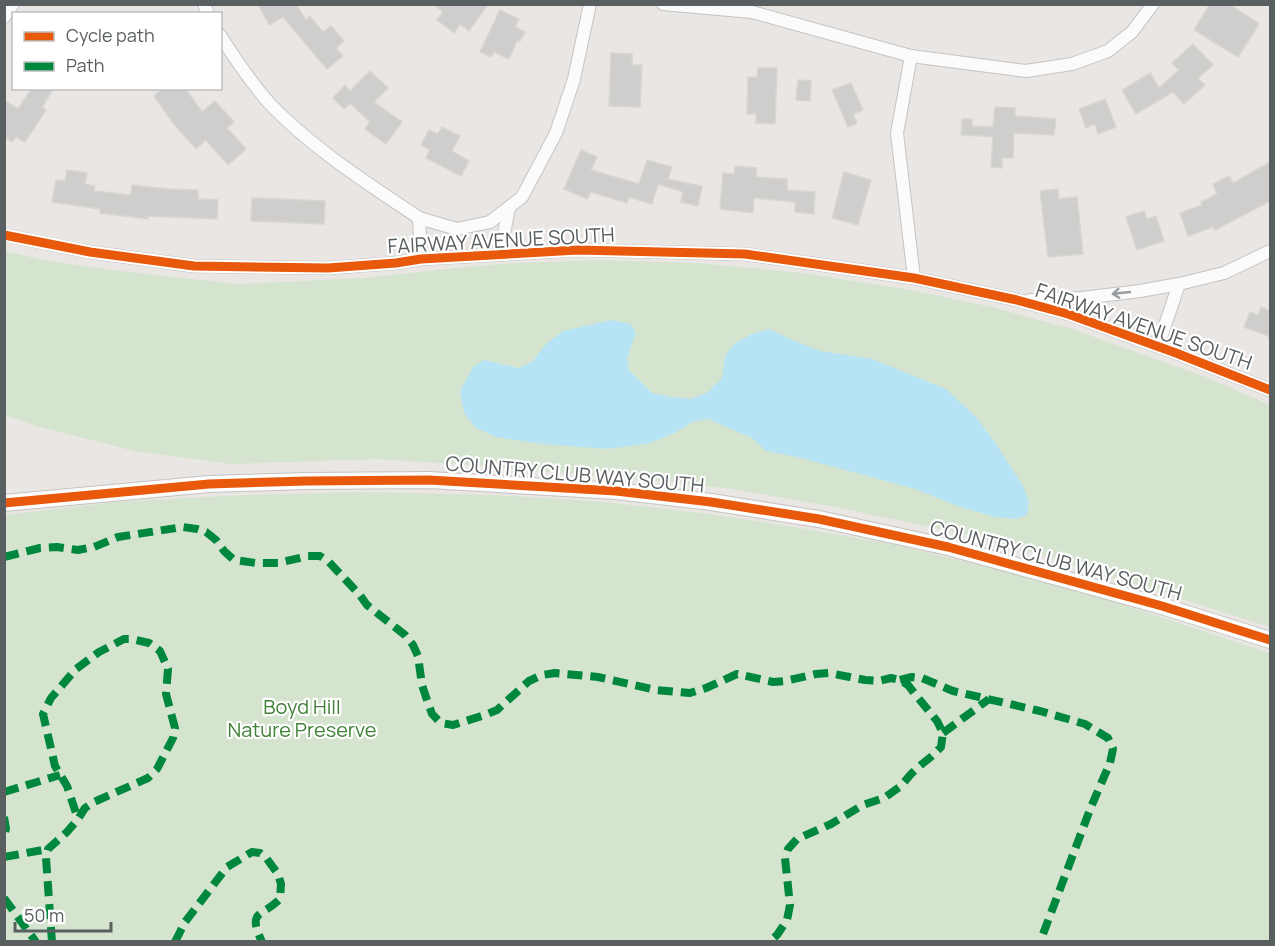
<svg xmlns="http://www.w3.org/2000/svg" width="1275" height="946" viewBox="0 0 1275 946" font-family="Manrope,sans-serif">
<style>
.green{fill:#d5e4ce}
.water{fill:#b7e4f4}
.building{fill:#d0cecd;stroke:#d8d6d2;stroke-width:1.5}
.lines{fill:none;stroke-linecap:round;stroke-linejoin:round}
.street-casing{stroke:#c4c4c4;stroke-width:14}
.secondary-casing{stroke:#c4c4c4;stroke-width:18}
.street{stroke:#fcfbfb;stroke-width:12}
.secondary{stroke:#fcfbfb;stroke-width:16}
.quiet{stroke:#00873e;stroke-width:8;stroke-dasharray:15 8;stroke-linecap:butt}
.cycleway-casing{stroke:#fff;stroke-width:13}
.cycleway{stroke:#e8590c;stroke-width:9}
.oneway{stroke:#9a9d9f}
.labels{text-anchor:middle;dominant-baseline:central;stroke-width:4.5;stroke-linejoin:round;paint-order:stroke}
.street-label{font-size:20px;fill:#595e61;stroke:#fff}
.park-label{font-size:20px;fill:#418138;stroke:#fff}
</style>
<rect width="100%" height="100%" fill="#e9e6e3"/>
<g class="green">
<polygon points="5,251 42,260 111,270 237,284 365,278 454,268 514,263 598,260 698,263 802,273 911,290 987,306 1069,328 1208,378 1270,405 1270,627 1057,559 956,532 835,507 733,489 648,480 456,464 375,459 231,464 134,451 36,426 5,415"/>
<polygon points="366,492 495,495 605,502 710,514 789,526 897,545 999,570 1111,601 1270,653 1270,941 5,941 5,515 116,502 244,495"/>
</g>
<polygon class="water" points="611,320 631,324 636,333 627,358 629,370 652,393 672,397 691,399 708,392 722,378 725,356 735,343 752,334 769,329 792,340 821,351 872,359 946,389 977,418 996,444 1023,486 1029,501 1027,515 1016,519 995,517 960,507 915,489 801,458 766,451 752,438 708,419 692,422 675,433 650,443 607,449 542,444 496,437 475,427 464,413 460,391 473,367 484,360 519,368 533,361 545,345 563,331"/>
<g class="building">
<polygon points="258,4 296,4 306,20 310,16 323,32 331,26 344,41 336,48 343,56 327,69 283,17 269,25"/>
<polygon points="434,4 488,4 469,31 460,24 454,33 437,20 443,12"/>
<polygon points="1210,4 1229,4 1259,24 1238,57 1194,30"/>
<polygon points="500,10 519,19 515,27 525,32 520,41 517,41 509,59 494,52 491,57 480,52"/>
<polygon points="1193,44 1213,65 1198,78 1205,85 1184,104 1173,92 1136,114 1122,90 1150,73 1159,88 1179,70 1172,63"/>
<polygon points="611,53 632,54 632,65 642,65 640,107 609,106"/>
<polygon points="758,68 777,68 775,124 756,123 756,114 747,114 748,77 757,77"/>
<polygon points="370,71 388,88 374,102 402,122 386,144 365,129 370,122 350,103 344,109 333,98 345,85 350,91"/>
<polygon points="798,80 811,81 810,101 796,100"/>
<polygon points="851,83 863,110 853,114 857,123 848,127 832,90"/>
<polygon points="32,88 54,88 42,107 46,110 25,142 16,137 12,142 4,137 4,100 18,109"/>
<polygon points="164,88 185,88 202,112 215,101 234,122 227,128 246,149 228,165 206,140 196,149 173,123 154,96"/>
<polygon points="1105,99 1116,127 1098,134 1095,124 1086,128 1079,109"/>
<polygon points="995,107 1015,108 1015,116 1056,119 1054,135 1014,133 1013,158 1002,158 1002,168 991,167 993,137 983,136 961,135 962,119 972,119 972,126 993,127"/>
<polygon points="442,127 460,136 452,151 469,161 461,176 426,158 430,150 421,145 429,130 438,134"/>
<polygon points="581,150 597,157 591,170 639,184 647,160 672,167 668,179 702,186 698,206 681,202 683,192 658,184 652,204 629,197 627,203 591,192 587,199 564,189"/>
<polygon points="1270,162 1270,201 1215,230 1213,227 1188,236 1180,213 1202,205 1201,202 1217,194 1213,184 1229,176 1233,183"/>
<polygon points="735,166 757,168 756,177 787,179 787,190 815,192 814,214 795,212 795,202 754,198 753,213 720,209 723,173 734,174"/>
<polygon points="67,170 87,173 85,184 95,186 94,191 131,195 132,185 168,189 198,190 198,199 218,200 217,219 148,216 148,219 100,213 100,209 52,202 56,180 65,181"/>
<polygon points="844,172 871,180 858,225 832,218"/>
<polygon points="1058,189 1059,199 1077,197 1083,254 1048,257 1040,191"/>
<polygon points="252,198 325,201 324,224 251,221"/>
<polygon points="1144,211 1147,219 1156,216 1164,241 1137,250 1126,217"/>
<polygon points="1261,307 1270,311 1270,337 1244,327 1250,312 1258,315"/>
</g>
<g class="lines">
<g class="street-casing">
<g id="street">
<polyline points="204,4 208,14"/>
<polyline points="663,4 752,12 911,56 1026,71 1072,64 1108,51 1132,32 1153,4"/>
<polyline points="4,17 13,4"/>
<path d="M220 35C235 59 251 82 269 103 313 149 367 183 419 218L421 259"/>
<polyline points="911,56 897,133 914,278"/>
<polyline points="419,218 457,229 490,222 522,197 556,133 574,79 590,4"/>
<polyline points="4,235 90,252 194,266 328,268 396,263 421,259 578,250 745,254 914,278 1017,300 1068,314 1176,353 1270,390"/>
<polyline points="500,254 509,208"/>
<polyline points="1030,300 1082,298 1140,291 1179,284 1224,273 1270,251"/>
<polyline points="1158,346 1179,284"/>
</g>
</g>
<g class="secondary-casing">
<polyline id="secondary" points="4,503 209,484 307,481 429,480 616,491 711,502 819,519 948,547 1162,606 1270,640"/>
</g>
<use href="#street" class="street"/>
<use href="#secondary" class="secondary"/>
<g class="quiet">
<polyline points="4,557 40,548 57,547 78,550 94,547 118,537 183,527 197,529 206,532 216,540 224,551 234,560 256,563 278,563 308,556 320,556 329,562 359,594 367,605 405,635 413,645 418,656 422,685 427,700 432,714 441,723 453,725 485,715 497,710 529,681 542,675 555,673 598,677 656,690 690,693 706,688 737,674 773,682 785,681 816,674 829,673 865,680 879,681 891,678 900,680 908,685 915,694 937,721 943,733 941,747 932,756 922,764 911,774 901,786 884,798 863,805 831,824 797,839 788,849 785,858 790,905 787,920 777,935 769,942"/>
<polyline points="900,680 912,677 922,678 953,691 1040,711 1085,724 1108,738 1113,749 1110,763 1091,807 1040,942"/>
<polyline points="943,733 989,699"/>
<polyline points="4,792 60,775"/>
<polyline points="4,817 6,829 4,836"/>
<polyline points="4,857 48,849"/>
<polyline points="4,898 36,942"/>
<polyline points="52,942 46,858 48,849 67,832 78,819 85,808 94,802 148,778 157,769 173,738 175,728 166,694 168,669 160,651 149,643 132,639 124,639 99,652 76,669 51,698 43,714 55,766 67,786 78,819"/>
<path d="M175 942 185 922 227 867 252 852 260 853 267 859 278 874 281 884 280 899C261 918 247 909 262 942"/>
</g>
<g class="cycleway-casing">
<g id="cycleway">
<polyline points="4,235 90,252 194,266 328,268 396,263 421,259 578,250 745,254 914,278 1017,300 1068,314 1176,353 1270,390"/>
<polyline points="4,503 209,484 307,481 429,480 616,491 711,502 819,519 948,547 1162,606 1270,640"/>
</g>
</g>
<use href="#cycleway" class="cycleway"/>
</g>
<defs><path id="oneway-shaft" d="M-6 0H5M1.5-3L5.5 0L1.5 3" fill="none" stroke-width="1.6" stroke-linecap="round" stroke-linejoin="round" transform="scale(1.5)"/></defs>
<use class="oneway" href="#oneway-shaft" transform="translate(1121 293) rotate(174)"/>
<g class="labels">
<g class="street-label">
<text transform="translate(501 240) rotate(-3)">FAIRWAY AVENUE SOUTH</text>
<text transform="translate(1144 326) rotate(19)">FAIRWAY AVENUE SOUTH</text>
<text transform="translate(575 474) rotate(5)">COUNTRY CLUB WAY SOUTH</text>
<text transform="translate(1056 560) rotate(15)">COUNTRY CLUB WAY SOUTH</text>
</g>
<g class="park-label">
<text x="302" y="706">Boyd Hill<tspan x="302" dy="23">Nature Preserve</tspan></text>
</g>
</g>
<rect width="1275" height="946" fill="none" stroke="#595e61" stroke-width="12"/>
<rect x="12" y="12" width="210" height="78" fill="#ffffff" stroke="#bdbfc0" stroke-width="1.5"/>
<rect x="24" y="32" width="30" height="9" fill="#e8590c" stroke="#bdbfc0" stroke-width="1.5"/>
<text x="66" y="42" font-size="18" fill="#595e61">Cycle path</text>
<rect x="24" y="62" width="30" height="9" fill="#00873e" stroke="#bdbfc0" stroke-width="1.5"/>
<text x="66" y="72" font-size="18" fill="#595e61">Path</text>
<path d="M15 922v9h96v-9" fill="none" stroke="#595e61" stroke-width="3"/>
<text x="24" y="922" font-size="18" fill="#595e61" stroke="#ffffff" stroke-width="4.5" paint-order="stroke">50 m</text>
</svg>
